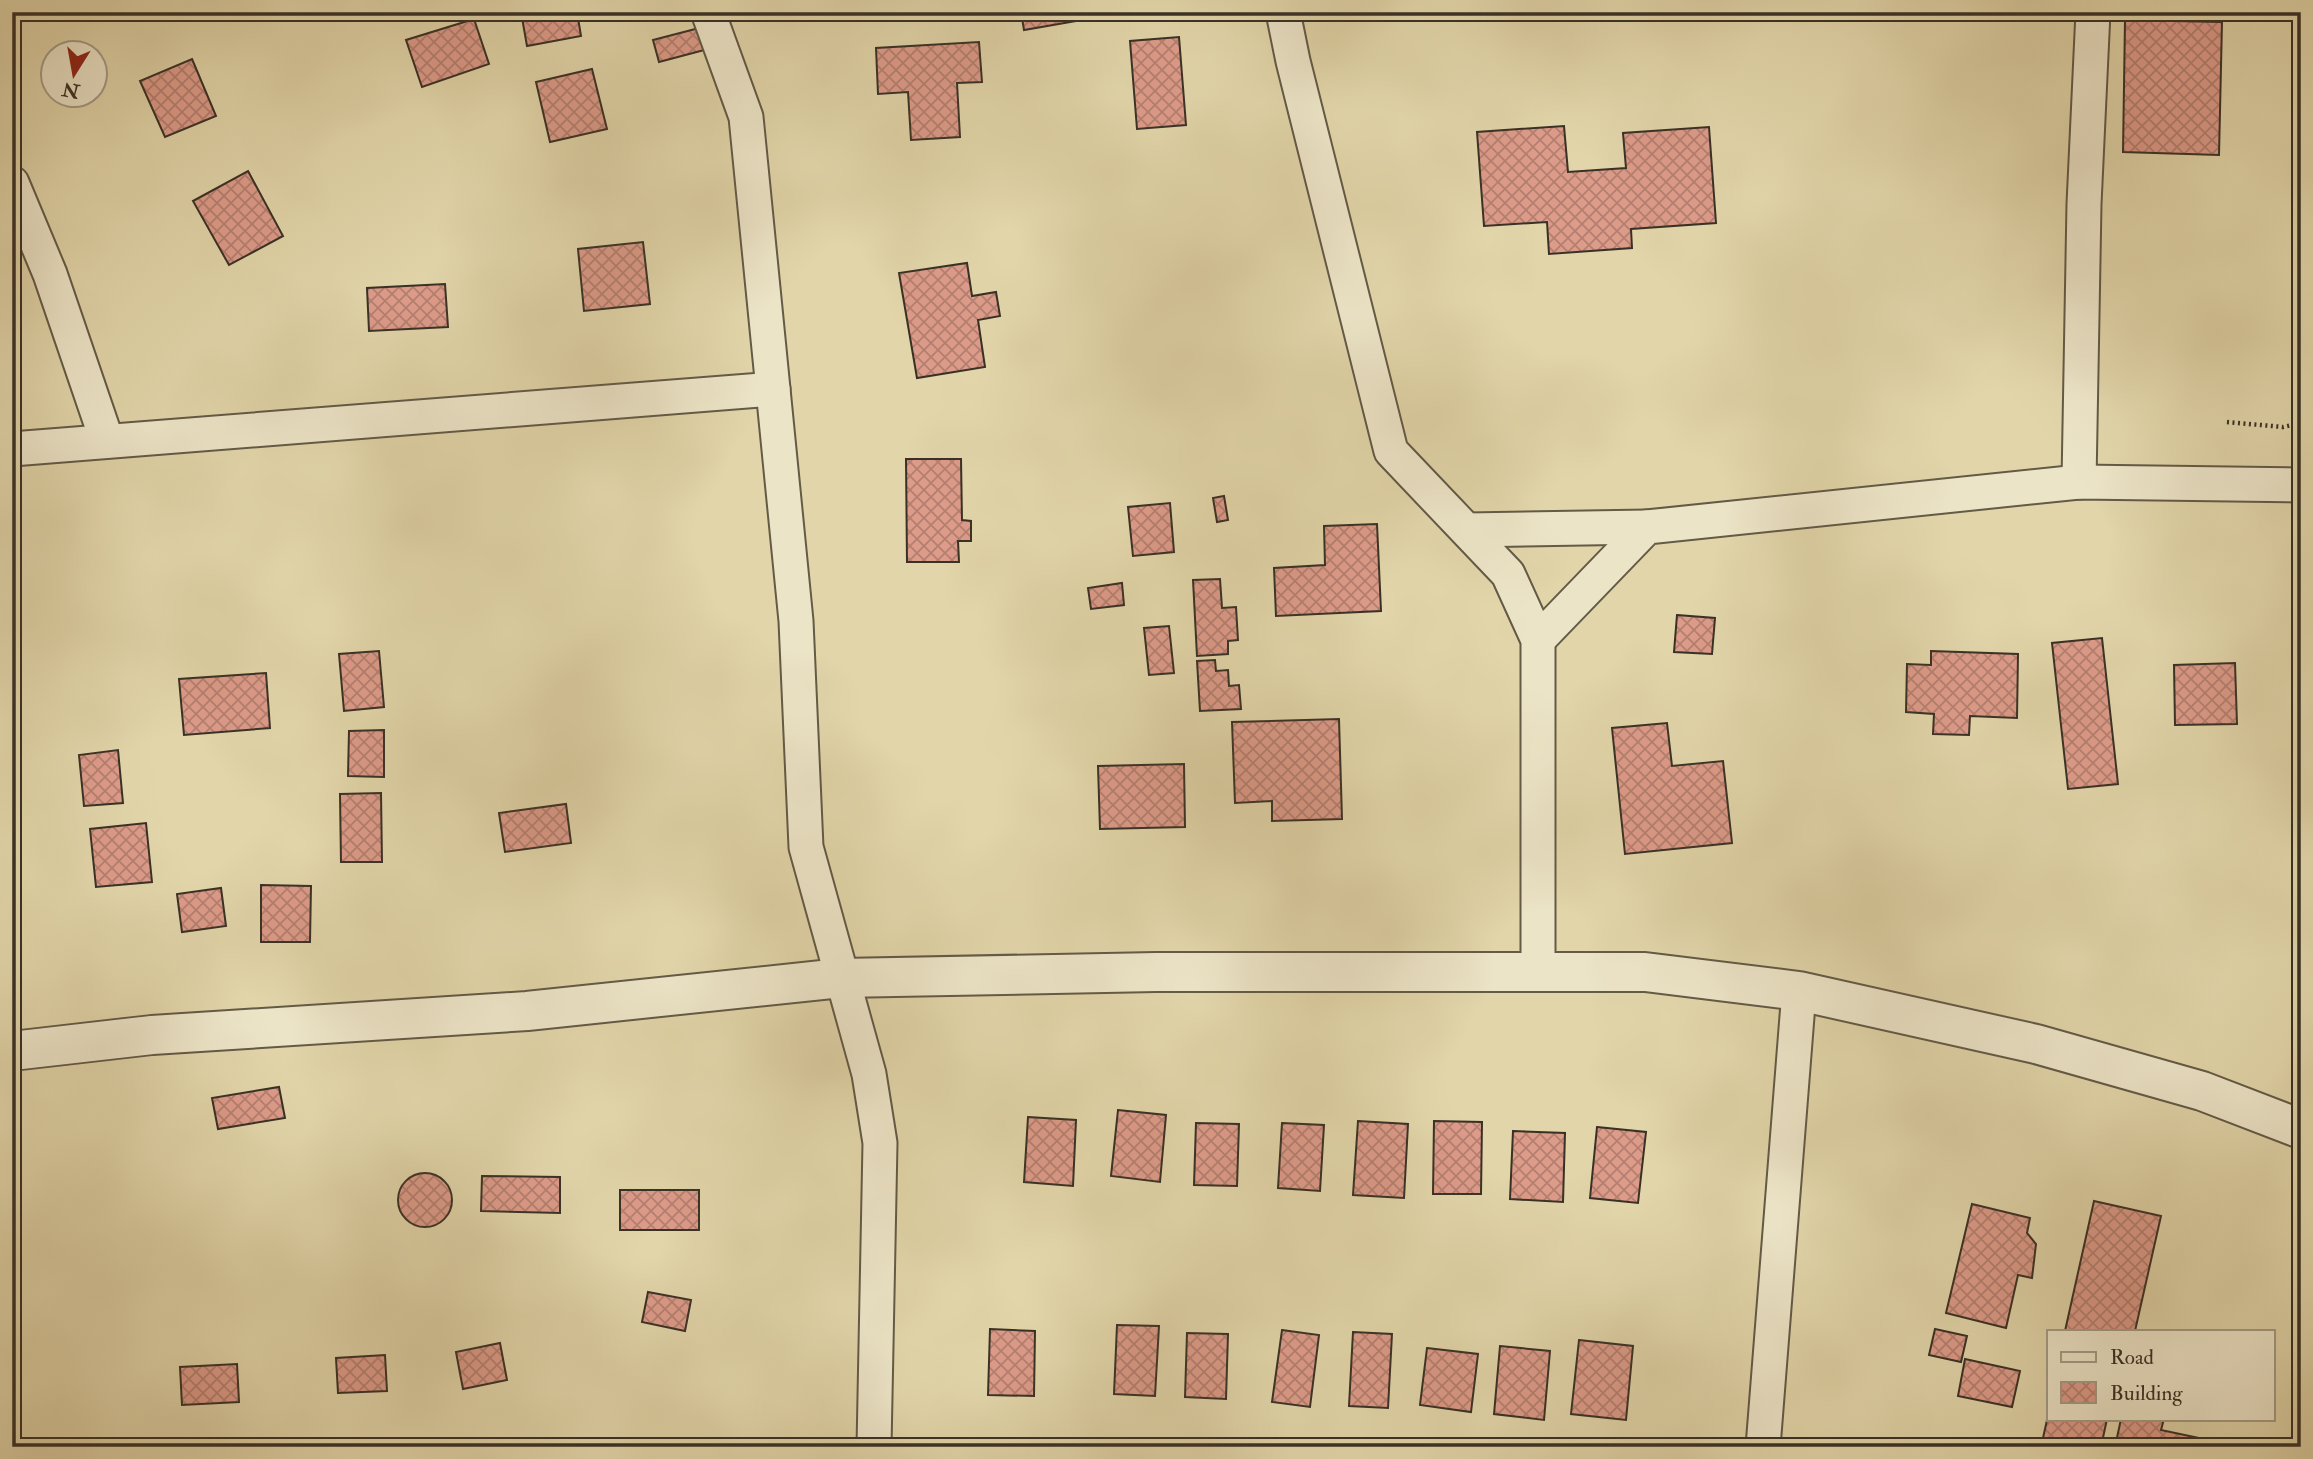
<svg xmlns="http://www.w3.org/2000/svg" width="2313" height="1459" viewBox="0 0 2313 1459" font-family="'IM FELL Double Pica',serif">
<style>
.building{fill:url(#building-cross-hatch);stroke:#393126;stroke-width:2}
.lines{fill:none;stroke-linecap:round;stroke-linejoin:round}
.minor-casing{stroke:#635a47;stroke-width:37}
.tertiary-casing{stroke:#635a47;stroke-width:42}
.path{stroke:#393126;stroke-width:4.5;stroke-dasharray:2 3.5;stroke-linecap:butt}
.minor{stroke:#ece4c7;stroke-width:33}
.tertiary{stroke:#ece4c7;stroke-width:38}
</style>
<defs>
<pattern id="building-cross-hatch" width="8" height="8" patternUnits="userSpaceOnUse" patternTransform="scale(1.75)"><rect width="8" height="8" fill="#dd9b89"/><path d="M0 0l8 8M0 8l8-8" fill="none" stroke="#b47f70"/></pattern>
</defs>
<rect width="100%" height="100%" fill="#e1d5a9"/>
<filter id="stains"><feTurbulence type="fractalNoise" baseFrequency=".00286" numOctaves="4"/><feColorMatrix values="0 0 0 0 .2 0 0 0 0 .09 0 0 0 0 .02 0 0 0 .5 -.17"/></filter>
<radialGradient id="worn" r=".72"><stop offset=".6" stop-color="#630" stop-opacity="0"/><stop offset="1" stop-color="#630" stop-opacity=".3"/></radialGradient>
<g class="building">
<polygon points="521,12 577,12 581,36 527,46"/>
<polygon points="1021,12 1104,12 1105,16 1024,30"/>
<polygon points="474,19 489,64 422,87 406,40"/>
<polygon points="2125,20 2222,22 2219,155 2123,152"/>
<polygon points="703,27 708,49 659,62 653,40"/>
<polygon points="1179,37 1186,125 1137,129 1130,41"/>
<polygon points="979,42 982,82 957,83 960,137 911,140 908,92 878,94 876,48"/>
<polygon points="192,59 216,116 165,137 140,81"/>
<polygon points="592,69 607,129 550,142 536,82"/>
<polygon points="1564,126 1568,172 1626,168 1623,133 1709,127 1716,223 1631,229 1632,248 1549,254 1547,222 1484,226 1477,132"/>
<polygon points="248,171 283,236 229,265 193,201"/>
<polygon points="643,242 650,304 584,311 578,249"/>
<polygon points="967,263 972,296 996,292 1000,316 978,320 985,367 917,378 899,273"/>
<polygon points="445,284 448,327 369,331 367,288"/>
<polygon points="906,459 961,459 962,520 971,521 971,541 958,541 959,562 907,562"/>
<polygon points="1224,496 1228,520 1217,522 1213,498"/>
<polygon points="1170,503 1174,552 1133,556 1128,507"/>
<polygon points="1377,524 1381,611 1276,616 1274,568 1325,565 1324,526"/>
<polygon points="1220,579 1222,608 1236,607 1238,640 1228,641 1228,654 1197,656 1193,580"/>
<polygon points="1122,583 1124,605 1091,609 1088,588"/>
<polygon points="1677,615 1715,618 1712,654 1674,652"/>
<polygon points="1169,626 1174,673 1149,675 1144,628"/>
<polygon points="2102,638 2118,784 2068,789 2052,643"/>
<polygon points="379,651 384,707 344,711 339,654"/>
<polygon points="1931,651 2018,654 2017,718 1970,716 1969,735 1933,734 1934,714 1906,712 1907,664 1931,665"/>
<polygon points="1215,660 1216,671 1228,670 1229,686 1239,685 1241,709 1200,711 1197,661"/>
<polygon points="2235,663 2237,724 2175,725 2174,665"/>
<polygon points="266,673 270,728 184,735 179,679"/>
<polygon points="1339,719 1342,819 1272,821 1272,801 1235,803 1232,722"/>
<polygon points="1667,723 1672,766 1723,761 1732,843 1625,854 1612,728"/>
<polygon points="384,730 384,777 348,776 349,731"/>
<polygon points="118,750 123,803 84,806 79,755"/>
<polygon points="1184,764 1185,827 1100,829 1098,766"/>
<polygon points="381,793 382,862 341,862 340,794"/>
<polygon points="566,804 571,843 505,852 499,813"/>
<polygon points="146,823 152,882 96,887 90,829"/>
<polygon points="261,885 311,886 310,942 261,942"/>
<polygon points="221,888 226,926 182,932 177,894"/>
<polygon points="279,1087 285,1118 218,1129 212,1098"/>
<polygon points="1118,1110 1166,1115 1160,1182 1111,1176"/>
<polygon points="1028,1117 1076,1120 1073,1186 1024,1182"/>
<polygon points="1358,1121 1408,1124 1404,1198 1353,1195"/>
<polygon points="1434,1121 1482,1122 1481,1194 1433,1194"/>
<polygon points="1196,1123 1239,1124 1237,1186 1194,1185"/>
<polygon points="1282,1123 1324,1125 1320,1191 1278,1188"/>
<polygon points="1597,1127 1646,1132 1638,1203 1590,1198"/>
<polygon points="1513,1131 1565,1133 1563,1202 1510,1199"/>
<circle cx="425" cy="1200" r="27"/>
<polygon points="482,1176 560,1177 560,1213 481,1211"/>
<rect x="620" y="1190" width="79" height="40"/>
<polygon points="2094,1201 2161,1216 2135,1331 2065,1331"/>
<polygon points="1972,1204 2030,1218 2027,1233 2036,1244 2032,1278 2018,1275 2006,1328 1946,1313"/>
<polygon points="648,1292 691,1300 685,1331 642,1322"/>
<polygon points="1117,1325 1159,1326 1155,1396 1114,1394"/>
<polygon points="990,1329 1035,1331 1034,1396 988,1395"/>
<polygon points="1935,1329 1967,1336 1961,1362 1929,1355"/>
<polygon points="1282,1330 1319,1335 1310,1407 1272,1402"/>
<polygon points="1353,1332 1392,1334 1388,1408 1349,1406"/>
<polygon points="1187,1333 1228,1334 1226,1399 1185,1397"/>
<polygon points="1579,1340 1633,1346 1626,1420 1571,1414"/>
<polygon points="500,1343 507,1380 463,1389 456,1352"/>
<polygon points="1500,1346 1550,1351 1544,1420 1494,1414"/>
<polygon points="1427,1348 1478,1354 1471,1412 1420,1405"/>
<polygon points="385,1355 387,1391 338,1393 336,1358"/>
<polygon points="1965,1359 2020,1371 2012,1407 1958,1396"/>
<polygon points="237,1364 239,1402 182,1405 180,1367"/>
<polygon points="2049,1411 2049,1419 2107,1419 2101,1447 2041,1447"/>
<polygon points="2121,1419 2164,1419 2161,1430 2218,1442 2217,1447 2115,1447"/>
</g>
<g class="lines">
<g class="minor-casing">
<g id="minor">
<polyline points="708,12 746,117 796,621 806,847 869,1074 880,1143 874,1447"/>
<polyline points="1283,12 1293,61 1391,451 1508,574 1538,640 1538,971"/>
<polyline points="12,183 50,274 107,441"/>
<polyline points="12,449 773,389"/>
<polyline points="2079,482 2084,204 2093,12"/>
<polyline points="1467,530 1647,527"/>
<polyline points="1538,640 1647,527 2079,482 2301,485"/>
<polyline points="1763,1447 1799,991"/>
</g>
</g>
<g class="tertiary-casing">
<polyline id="tertiary" points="12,1051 152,1035 527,1011 841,978 1156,972 1645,972 1799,991 2036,1044 2202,1091 2301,1129"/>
</g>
<polyline class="path" points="2227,422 2283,427 2301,423"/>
<use href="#minor" class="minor"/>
<use href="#tertiary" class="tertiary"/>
</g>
<rect width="2313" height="1459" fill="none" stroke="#e1d5a9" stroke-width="42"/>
<rect x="14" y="14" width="2285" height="1431" fill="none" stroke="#393126" stroke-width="3.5"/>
<rect x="21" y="21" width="2271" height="1417" fill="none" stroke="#393126" stroke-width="2"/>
<rect x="2047" y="1330" width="228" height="91" fill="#ece4c7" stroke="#a49c87" stroke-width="2"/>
<rect x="2061" y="1352" width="35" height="10" fill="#ece4c7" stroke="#a49c87" stroke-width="2"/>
<text x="2110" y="1364" font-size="21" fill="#393126">Road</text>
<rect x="2061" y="1382" width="35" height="21" fill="url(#building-cross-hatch)" stroke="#a49c87" stroke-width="2"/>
<text x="2110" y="1400" font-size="21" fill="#393126">Building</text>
<g transform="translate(74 74) rotate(191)"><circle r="33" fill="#ece4c7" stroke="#a49c87" stroke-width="2"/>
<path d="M0-5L12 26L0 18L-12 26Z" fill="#8f2418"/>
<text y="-10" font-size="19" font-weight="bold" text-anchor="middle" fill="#393126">N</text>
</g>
<rect width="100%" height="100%" filter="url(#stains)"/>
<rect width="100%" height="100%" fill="url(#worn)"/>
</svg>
